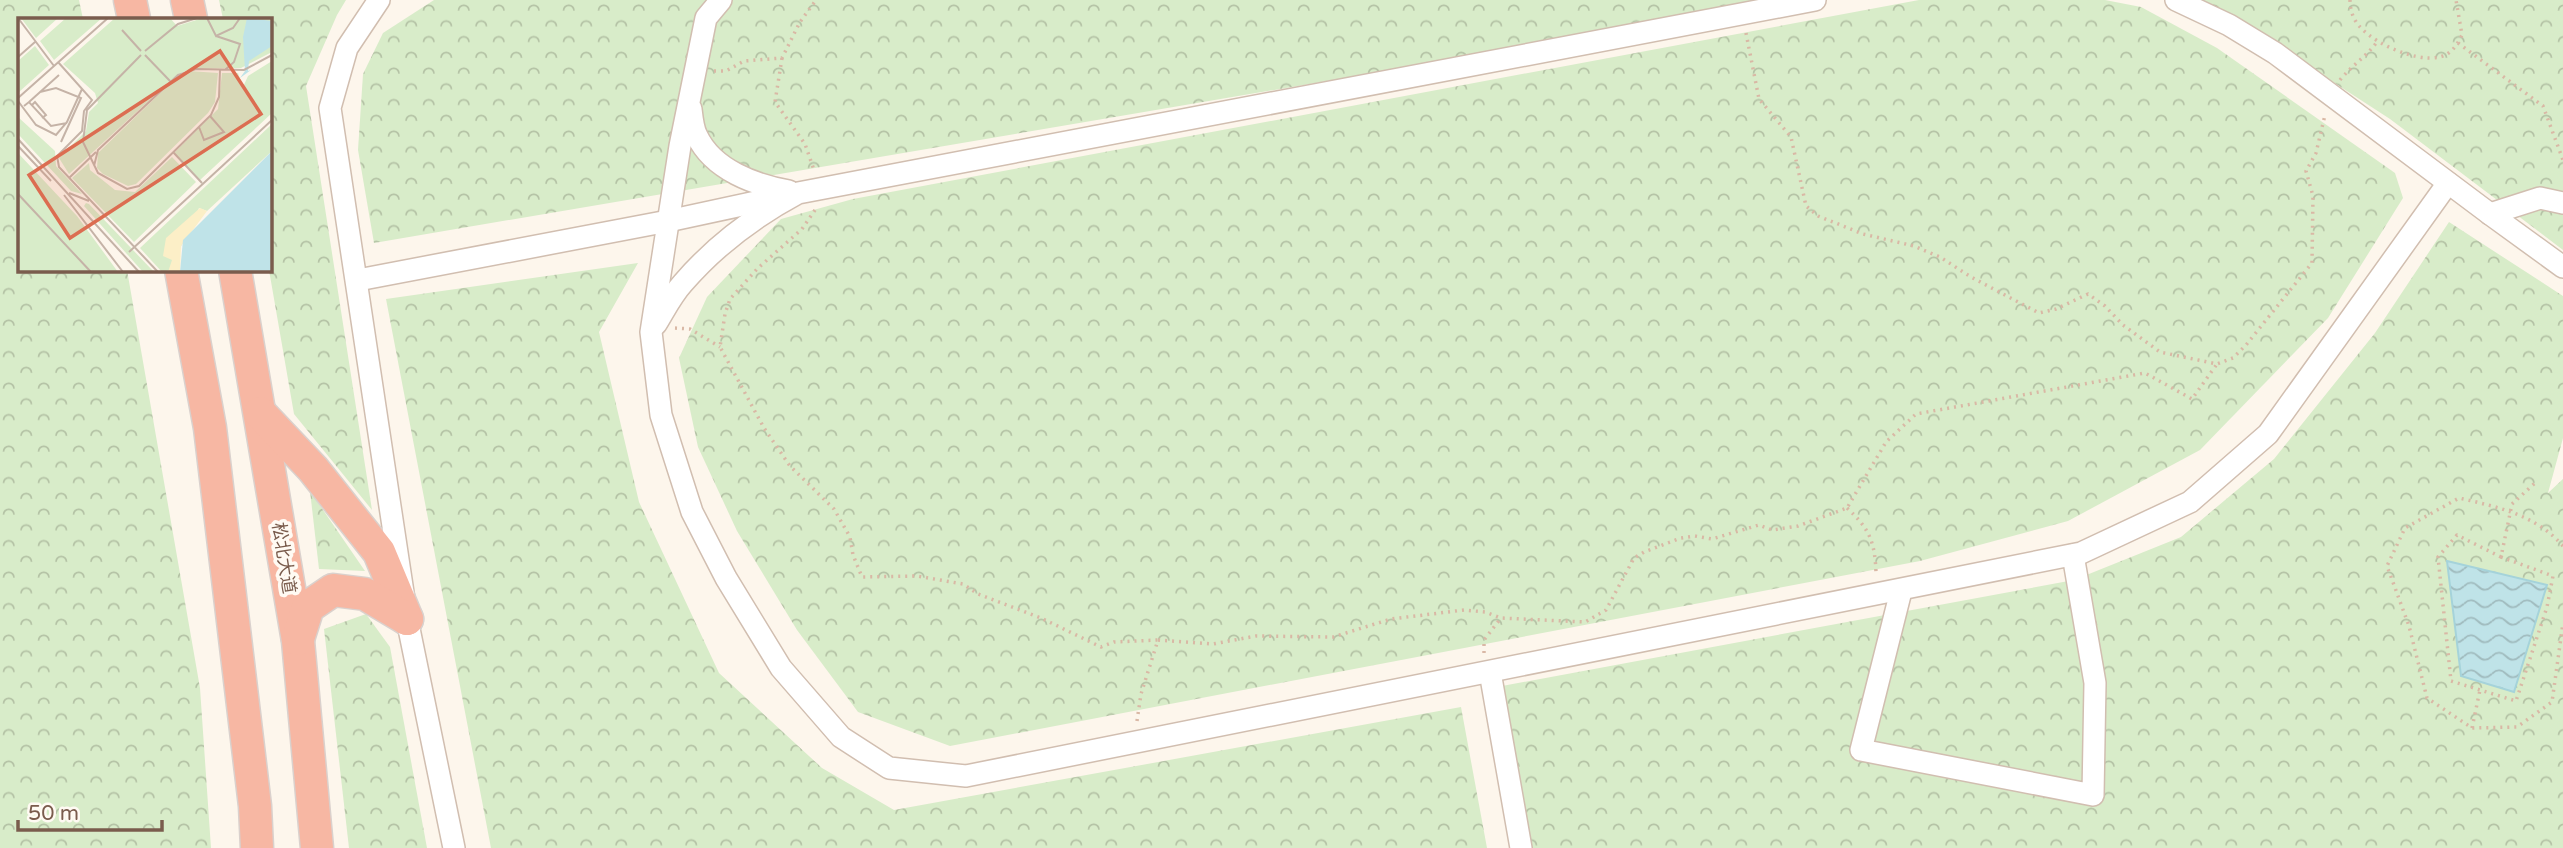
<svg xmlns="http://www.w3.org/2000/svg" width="2563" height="848" viewBox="0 0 2563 848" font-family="'Varela Round','Noto Sans SC',sans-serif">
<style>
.forest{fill:url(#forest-crowns)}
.water{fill:url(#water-waves);stroke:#a5d3da;stroke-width:2}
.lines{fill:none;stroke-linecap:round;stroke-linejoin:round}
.minor-casing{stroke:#d1beb0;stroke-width:24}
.highway-casing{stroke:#dad1cd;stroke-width:35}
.path{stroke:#d9b8a5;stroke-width:3.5;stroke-dasharray:2 5;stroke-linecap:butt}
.minor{stroke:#fff;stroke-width:21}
.highway{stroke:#f7b7a3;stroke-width:32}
.labels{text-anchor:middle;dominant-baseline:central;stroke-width:7;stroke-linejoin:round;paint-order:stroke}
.street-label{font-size:18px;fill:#7a5c4d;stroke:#fffaf3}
.inset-road{fill:none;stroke:#c5b3a7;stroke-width:2}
.view{fill:#dc6d51;fill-opacity:0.15;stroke:#dc6d51;stroke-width:3.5}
.inset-edge{fill:none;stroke:#7a5c4d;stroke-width:3.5}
</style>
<defs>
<pattern id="forest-crowns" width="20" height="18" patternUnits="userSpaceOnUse" patternTransform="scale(1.75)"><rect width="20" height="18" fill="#d8ecc9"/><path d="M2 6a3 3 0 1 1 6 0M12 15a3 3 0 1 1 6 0" fill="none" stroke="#b4c2a5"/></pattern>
<pattern id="water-waves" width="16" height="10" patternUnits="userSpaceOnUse" patternTransform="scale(1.75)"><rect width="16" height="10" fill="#bfe3e8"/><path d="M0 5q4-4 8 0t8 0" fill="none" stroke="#a0bbbe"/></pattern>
</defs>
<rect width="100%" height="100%" fill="#fdf6ec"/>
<g class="forest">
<polygon points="0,0 79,0 83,19 19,19 19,270 127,270 200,688 211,848 0,848"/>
<polygon points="219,0 346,0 337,15 306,86 372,510 294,414 269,270 270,19 223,19"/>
<polygon points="434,0 1803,0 374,243 358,150 363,74 383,33"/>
<polygon points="1919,0 2105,0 2141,7 2217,48 2395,173 2403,198 2328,318 2200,450 2068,521 1920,561 950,746 858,712 797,630 737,531 698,447 679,358 707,297 781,219 853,199"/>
<polygon points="2194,0 2563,0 2563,250 2390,119 2279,47"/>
<polygon points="2449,222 2563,296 2563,438 2548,493 2563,479 2563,848 1532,848 1502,686 2074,580 2181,537 2274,459 2375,333"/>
<polygon points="638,263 599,332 639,502 719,673 822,768 894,810 1461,707 1487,848 491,848 386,299"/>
<polygon points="310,491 365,571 319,569"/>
<polygon points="366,614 390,647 427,848 349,848 324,629"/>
</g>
<polygon class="water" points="2447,561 2547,585 2514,692 2461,676"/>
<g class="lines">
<g class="minor-casing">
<g id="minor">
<polyline points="379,0 347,48 330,108 407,619 454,848"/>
<polyline points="721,0 706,18 680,146 651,332 661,415 692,512 726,578 781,668 841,737 889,768 966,776 2081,553 2190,502 2268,434 2448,183"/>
<polyline points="2176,0 2229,25 2275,53 2490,214 2563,267"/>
<path d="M691 109C692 118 693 129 697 136 713 170 755 185 789 191"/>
<polyline points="2490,214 2540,198 2563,203"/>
<polyline points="358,280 668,221 775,198"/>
<path d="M656 324C664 311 672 295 683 283 715 246 755 216 798 193L1815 0"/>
<polyline points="1901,591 1861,750 2093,795 2095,683 2073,555"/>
<polyline points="1490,672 1521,848"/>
</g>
</g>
<g class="highway-casing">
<g id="highway">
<polyline points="130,0 134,19"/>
<polyline points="187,0 191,19"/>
<polyline points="181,270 210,428 255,806 257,848"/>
<polyline points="235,270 298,641 317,848"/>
<polyline points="260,413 313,469 379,552 407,619"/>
<polyline points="298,639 308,607 333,590 365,594 407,619"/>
</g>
</g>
<g class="path">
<path d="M2350 0C2350 5 2351 11 2353 16 2362 40 2415 63 2439 57 2451 55 2457 45 2462 35L2456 0"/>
<polyline points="1746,33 1759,99 1791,137 1806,206 1818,216 1863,234 1914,246 1940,257 1971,277 2039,313 2056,309 2088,294 2105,306 2123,325 2160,352 2217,364 2233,358 2246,345 2312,263 2313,196 2306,171 2316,153 2325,115"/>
<polyline points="2458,43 2543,106 2563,160"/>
<polyline points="782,58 775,102 805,144 814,170"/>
<polyline points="714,71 726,71 744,61 782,58 800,22 816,0"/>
<path d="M2340 80C2352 65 2365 58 2377 42"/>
<polyline points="815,210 802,229 757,269 730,299 725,314 720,347 764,428 790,466 834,509 850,537 853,555 862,577 917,576 963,584 978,594 1041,618 1101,647 1114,642 1158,640"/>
<polyline points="675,328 690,329 720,347"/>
<path d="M1847 508C1870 529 1875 543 1876 573"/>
<path d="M2563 546C2536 515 2498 507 2459 498L2405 528 2387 566 2409 626 2427 698 2472 728 2517 727 2552 702 2563 623"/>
<polyline points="2501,557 2457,535 2438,557 2451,681 2516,701 2547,607 2553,576 2501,557 2512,504 2535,483"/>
<polyline points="1484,653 1484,640 1501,618"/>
<polyline points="1137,721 1141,694 1158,640 1213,644 1256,636 1333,637 1391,619 1464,610 1485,612 1501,618 1585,622 1606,610 1634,558 1644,552 1681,538 1695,536 1712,539 1759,525 1772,530 1798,526 1847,508 1886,442 1916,414 2145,373 2192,399 2217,364"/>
<polyline points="2472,728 2480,690"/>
</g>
<use href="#minor" class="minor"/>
<use href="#highway" class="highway"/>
</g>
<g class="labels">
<g class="street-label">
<text transform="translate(284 558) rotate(81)">松北大道</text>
</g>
</g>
<g transform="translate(18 18)">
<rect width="254" height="254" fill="#fdf6ec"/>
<path d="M0 149 94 254H0Z" fill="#d8ecc9"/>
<path d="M3 0H40L18 20ZM48 0H84L36 42 22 23ZM97 0H152L159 8 185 0H254V34L223 50 173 51 160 56 51 156 41 140 68 113 71 94 80 85 77 75 45 46ZM17 28 31 47 1 74 0 43ZM254 43V95L182 162 156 135 200 91 204 55H220L225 69 230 58ZM171 53 200 55 197 84 190 95 118 166 110 168 85 156 79 150 80 135 160 58ZM0 99 37 133 38 148 64 176 53 173 0 116ZM254 106V133L189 193 181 190 152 252 144 254 122 230ZM0 135 59 198 100 254H77L0 171ZM154 139 178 164 116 224 54 160 71 145 72 152 97 172 117 174ZM68 185 71 186 136 254H125L66 188Z" fill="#d8ecc9"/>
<path d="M182 190 189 193 163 228 162 254H150L154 242 145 238 148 220Z" fill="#fcefc7"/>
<path d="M229 0 254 3V28L231 43 230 53 233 52 222 60 227 53 225 19ZM254 133V254H162L165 222Z" fill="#bfe3e8"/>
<path class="inset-road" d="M0 0 36 48M189 0 198 18 215 10 222 0M104 12 123 33M198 18 222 26 216 44 207 52M127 33 160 6 179 0M123 37 69 92 65 124 80 155 109 171 121 168 193 97 201 79 202 52M127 37 152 63M0 39 17 24M40 44 74 82 66 93 64 113 39 138 41 149 140 254M22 74 38 70 63 80 43 124M0 80 90 0M0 83 18 107 38 117 49 104 64 71M11 84 41 57M14 87 17 84 28 97 24 100M6 88 11 84 33 108 49 105M181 109 186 122 206 114 192 98M0 121 121 254M0 128 33 163M155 134 184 165M76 148 80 132 160 57 178 51 226 52 254 37M51 160 78 134M51 175 71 183M0 176 73 254M46 177 105 254M111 234 254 102"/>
<path class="view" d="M202 33 243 96 52 220 11 157Z"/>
<rect width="254" height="254" class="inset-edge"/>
</g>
<path d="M18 820v10h144v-10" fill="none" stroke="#7a5c4d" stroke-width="3.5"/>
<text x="28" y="820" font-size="21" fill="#7a5c4d" stroke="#fffaf3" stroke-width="5" paint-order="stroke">50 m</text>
</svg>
